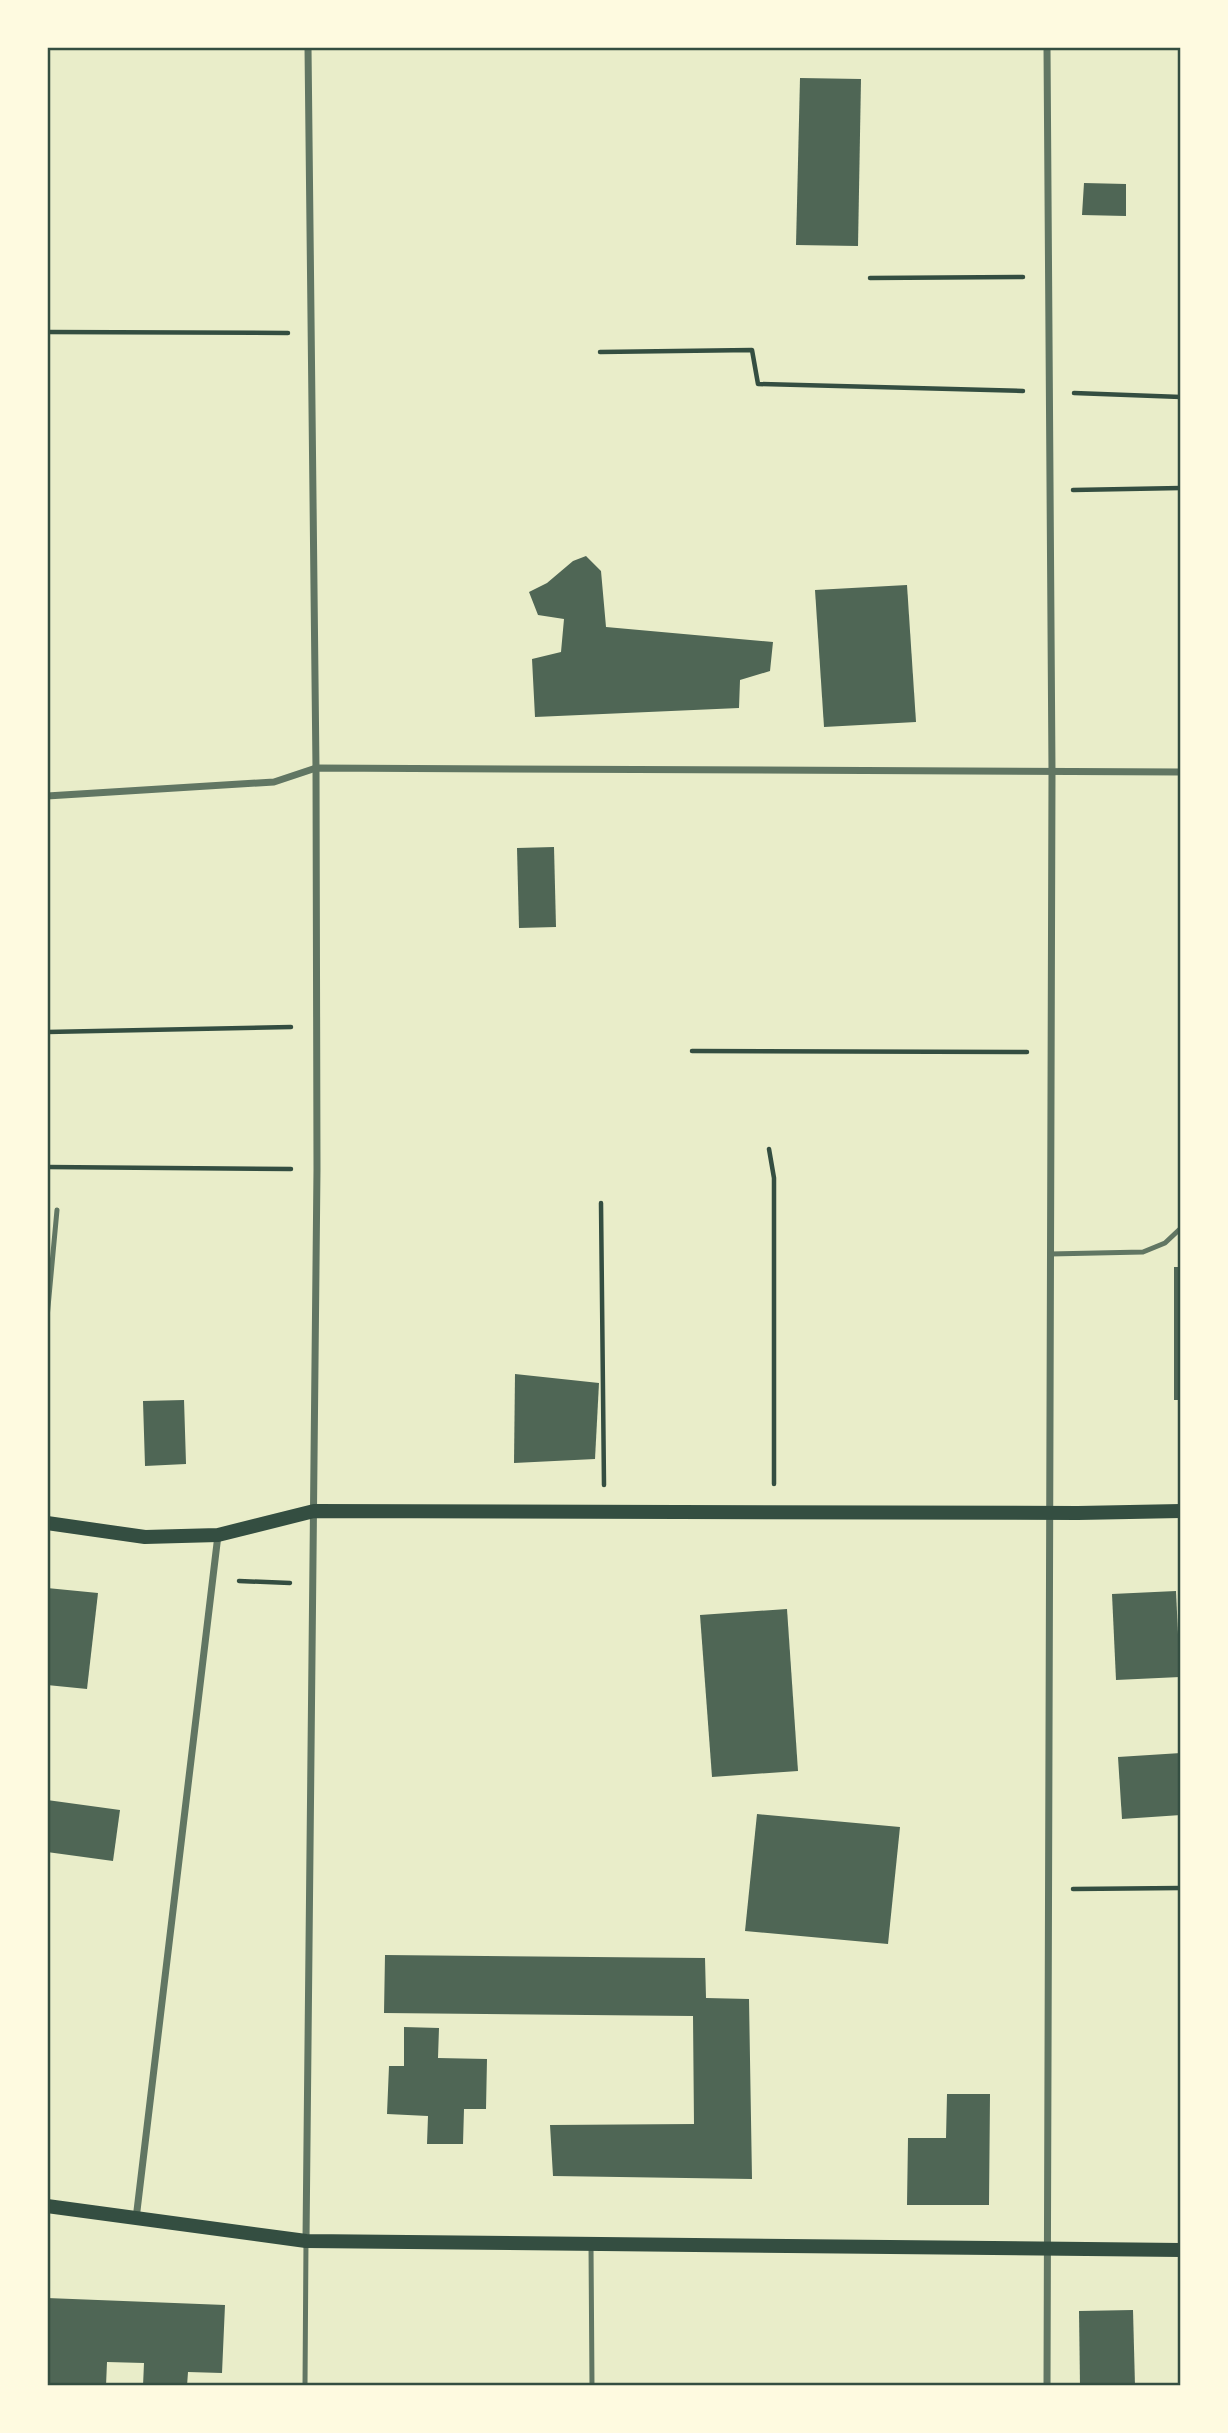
<svg xmlns="http://www.w3.org/2000/svg" width="1228" height="2433" viewBox="0 0 1228 2433" font-family="Barlow,sans-serif">
<style>
.building{fill:#4f6655}
.lines{fill:none;stroke-linecap:round;stroke-linejoin:round}
.path{stroke:#344e41;stroke-width:4.5}
.service{stroke:#617663;stroke-width:5}
.minor{stroke:#617663;stroke-width:7}
.secondary{stroke:#344e41;stroke-width:14}
.neatline{fill:none;stroke:#344e41;stroke-width:2.5}
</style>
<rect width="100%" height="100%" fill="#e9edc9"/>
<g class="building">
<polygon points="800,78 861,79 858,246 796,245"/>
<polygon points="1084,183 1126,184 1126,216 1082,215"/>
<polygon points="586,556 601,571 606,627 773,642 770,671 740,680 739,708 535,717 532,659 561,652 564,619 538,615 529,592 547,583 573,561"/>
<polygon points="907,585 916,722 824,727 815,590"/>
<polygon points="554,847 556,927 519,928 517,848"/>
<rect x="1174" y="1267" width="7" height="133"/>
<polygon points="515,1374 599,1383 595,1459 514,1463"/>
<polygon points="184,1400 186,1464 145,1466 143,1401"/>
<polygon points="47,1588 98,1593 87,1689 47,1685"/>
<polygon points="1176,1591 1180,1677 1116,1680 1112,1594"/>
<polygon points="787,1609 798,1771 712,1777 700,1615"/>
<polygon points="1181,1753 1181,1815 1122,1819 1118,1757"/>
<polygon points="47,1800 120,1810 113,1861 47,1852"/>
<polygon points="757,1814 900,1827 888,1944 745,1931"/>
<polygon points="385,1955 705,1958 706,1998 749,1999 752,2179 553,2176 550,2125 694,2124 693,2016 384,2013"/>
<polygon points="404,2027 439,2028 438,2058 487,2059 486,2109 464,2109 463,2144 427,2144 428,2116 387,2114 389,2066 404,2066"/>
<polygon points="947,2094 990,2094 989,2205 907,2205 908,2138 946,2138"/>
<polygon points="47,2298 225,2305 222,2373 188,2372 187,2386 143,2386 144,2363 107,2362 106,2386 50,2386 50,2380 47,2380"/>
<polygon points="1133,2310 1135,2386 1080,2386 1079,2311"/>
</g>
<g class="lines">
<g class="path">
<polyline points="870,278 1023,277"/>
<polyline points="47,332 288,333"/>
<polyline points="600,352 752,350 758,384 1023,391"/>
<polyline points="1074,393 1181,397"/>
<polyline points="1073,490 1181,488"/>
<polyline points="47,1032 291,1027"/>
<polyline points="692,1051 1027,1052"/>
<polyline points="769,1149 774,1178 774,1484"/>
<polyline points="47,1167 291,1169"/>
<polyline points="601,1203 604,1485"/>
<polyline points="239,1581 290,1583"/>
<polyline points="1073,1889 1181,1888"/>
</g>
<g class="service">
<polyline points="1050,1254 1143,1252 1165,1243 1181,1228"/>
<polyline points="47,1318 57,1210"/>
<polyline points="591,2245 592,2386"/>
<polyline points="305,2386 306,2241"/>
</g>
<g class="minor">
<polyline points="1047,47 1052,772 1047,2386"/>
<polyline points="47,796 274,782 316,768 1181,772"/>
<polyline points="136,2219 218,1535"/>
<polyline points="306,2240 317,1169 316,768 308,47"/>
</g>
<g class="secondary">
<polyline points="47,1523 145,1537 218,1535 314,1511 1078,1513 1181,1511"/>
<polyline points="47,2206 306,2241 1181,2250"/>
</g>
</g>
<rect width="1228" height="2433" fill="none" stroke="#fefae0" stroke-width="98"/>
<rect x="49" y="49" width="1130" height="2335" class="neatline"/>
</svg>
